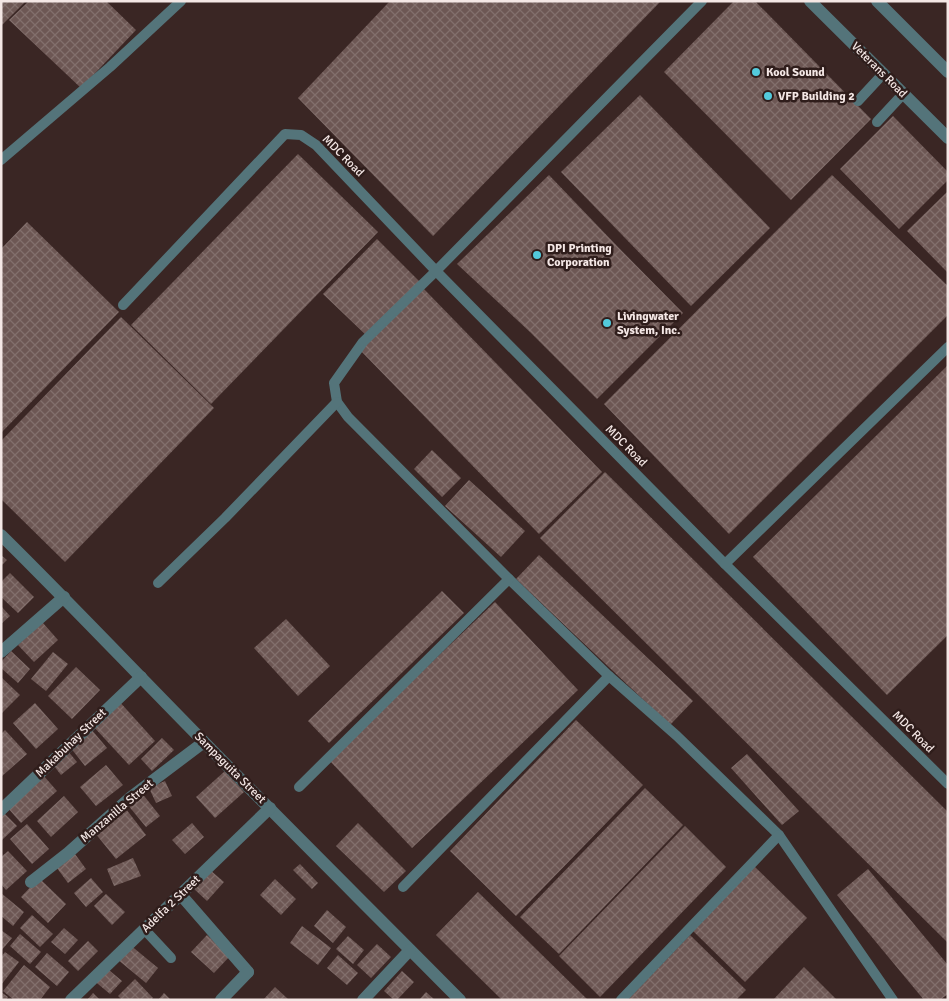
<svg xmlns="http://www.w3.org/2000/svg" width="949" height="1001" viewBox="0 0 949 1001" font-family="Signika,sans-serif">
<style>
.building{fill:url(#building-cross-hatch)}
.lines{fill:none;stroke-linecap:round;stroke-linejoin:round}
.service{stroke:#54747a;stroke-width:10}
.pedestrian{stroke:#54747a;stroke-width:12}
.minor{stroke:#54747a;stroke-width:12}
.tertiary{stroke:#54747a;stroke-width:12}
.poi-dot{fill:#53cadc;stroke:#2f1d1b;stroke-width:2}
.labels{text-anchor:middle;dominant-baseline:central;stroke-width:5;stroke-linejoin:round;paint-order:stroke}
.street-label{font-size:12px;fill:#f4e7e5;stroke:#2f1d1b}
.poi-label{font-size:12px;font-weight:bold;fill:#f4e7e5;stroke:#2f1d1b;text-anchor:start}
</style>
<defs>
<pattern id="building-cross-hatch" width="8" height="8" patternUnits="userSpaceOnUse" patternTransform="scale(1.25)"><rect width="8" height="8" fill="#6d5754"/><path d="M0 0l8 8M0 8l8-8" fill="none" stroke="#826f6c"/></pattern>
</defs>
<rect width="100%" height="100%" fill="#3a2624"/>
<g class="building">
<polygon points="1,1 26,1 1,26"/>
<polygon points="29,1 106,1 136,30 81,88 9,20"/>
<polygon points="390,1 661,1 433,236 298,98"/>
<polygon points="734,1 755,1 871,119 791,200 664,72"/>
<polygon points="640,95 770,228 691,306 561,172"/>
<polygon points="893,116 948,172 948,180 899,229 840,169"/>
<polygon points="298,154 378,232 211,404 131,325"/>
<polygon points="549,175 617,246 683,313 597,399 530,332 457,264"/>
<polygon points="832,175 948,286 948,315 729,534 604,404"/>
<polygon points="948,191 948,273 907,231"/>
<polygon points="27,222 119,312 1,433 1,249"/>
<polygon points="377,239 420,282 367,336 323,294"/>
<polygon points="422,287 602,472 539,534 359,349"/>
<polygon points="121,317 214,408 65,562 1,499 1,441"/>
<polygon points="948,365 948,635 887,695 753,557"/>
<polygon points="432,450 461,478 442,497 414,469"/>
<polygon points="605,472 948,812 948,943 540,538"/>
<polygon points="469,480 525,531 501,557 445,506"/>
<polygon points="1,555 7,560 1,566"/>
<polygon points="539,555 693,701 670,725 516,579"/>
<polygon points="10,573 34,597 18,613 1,597 1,582"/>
<polygon points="442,591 464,613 329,743 308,721"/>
<polygon points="495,602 578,690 412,848 329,760"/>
<polygon points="1,606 10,616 1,624"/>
<polygon points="286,619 330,666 298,696 254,648"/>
<polygon points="42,622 58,640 34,662 18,645"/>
<polygon points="11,651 30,669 18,683 1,668 1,662"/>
<polygon points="53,652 68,664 46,691 31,679"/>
<polygon points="76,667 100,690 72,719 48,696"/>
<polygon points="1,677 20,695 1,714"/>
<polygon points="118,700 155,741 129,765 92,725"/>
<polygon points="35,703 58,729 36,749 13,723"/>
<polygon points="576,720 643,785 516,916 450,851"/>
<polygon points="91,729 107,748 85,766 70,747"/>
<polygon points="5,730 27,754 1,777 1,734"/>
<polygon points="162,738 174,750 152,771 141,759"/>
<polygon points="67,750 77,762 61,775 51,762"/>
<polygon points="747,754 799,811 782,825 731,768"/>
<polygon points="106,765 123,785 96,806 80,787"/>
<polygon points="225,771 244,792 215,818 196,797"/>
<polygon points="43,775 57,791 21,823 7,807"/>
<polygon points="165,781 172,796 156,803 149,788"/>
<polygon points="645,788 683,825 559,954 520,917"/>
<polygon points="141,792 160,816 146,827 127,804"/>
<polygon points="64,796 78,812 51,837 37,821"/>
<polygon points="126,809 146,835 116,859 95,833"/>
<polygon points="1,810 17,826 1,841"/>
<polygon points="192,823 204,837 185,854 172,840"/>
<polygon points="358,823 406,871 384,892 336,846"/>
<polygon points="27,824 49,849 32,864 10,839"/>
<polygon points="685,826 726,867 600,997 559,956"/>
<polygon points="72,850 86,869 68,883 54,864"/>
<polygon points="8,851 27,871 6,890 1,884 1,857"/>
<polygon points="133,858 141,876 114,886 107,869"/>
<polygon points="300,864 318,883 312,889 293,870"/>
<polygon points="753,865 807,918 745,982 691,929"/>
<polygon points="868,869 948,965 948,994 940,1000 924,1000 837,895"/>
<polygon points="210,870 224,882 207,901 193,888"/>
<polygon points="39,878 66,904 48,923 21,897"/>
<polygon points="91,878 103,892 86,907 74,893"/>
<polygon points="275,879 296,899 281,915 260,895"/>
<polygon points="478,892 588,1000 502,1000 436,935"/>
<polygon points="1,893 24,912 13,926 1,916"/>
<polygon points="106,894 125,912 112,925 94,906"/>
<polygon points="327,910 346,927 333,943 314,926"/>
<polygon points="32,915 53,934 40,947 20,928"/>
<polygon points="302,926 331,948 318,965 290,943"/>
<polygon points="64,928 78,940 65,954 51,942"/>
<polygon points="1,930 12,938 1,951"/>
<polygon points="20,934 41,952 30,964 10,946"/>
<polygon points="207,935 230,956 214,973 191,952"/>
<polygon points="690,935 746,990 736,1000 631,1000 629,998"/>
<polygon points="348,936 364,950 353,964 336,949"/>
<polygon points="88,941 98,951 78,971 68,961"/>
<polygon points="129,944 158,968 146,983 117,959"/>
<polygon points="377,944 391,957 371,978 357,965"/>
<polygon points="5,952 19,962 1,985 1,957"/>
<polygon points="47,953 69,972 57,986 35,967"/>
<polygon points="338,955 358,973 347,985 327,968"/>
<polygon points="24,965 50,987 40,1000 14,1000 3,991"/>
<polygon points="103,965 122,981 110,994 92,979"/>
<polygon points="804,967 837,1000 773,1000"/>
<polygon points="402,971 414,982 397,1000 394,1000 384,991"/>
<polygon points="135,979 153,998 151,1000 122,1000 118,996"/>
<polygon points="275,987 289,1000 263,1000"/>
<polygon points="1,992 8,997 6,1000 1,1000"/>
<polygon points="426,992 435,1000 419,1000"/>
<polygon points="93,993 100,1000 87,1000"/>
<polygon points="164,993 171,1000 158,1000"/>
</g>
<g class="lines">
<g class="service">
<polyline points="702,1 436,271 363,342 334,383 337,402 348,417 509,579 609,676 677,736 779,835 893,1000"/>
<polyline points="858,101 883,74"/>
<polyline points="877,122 903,94"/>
<polyline points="1,160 110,67 181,1"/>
<polyline points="123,305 285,134 301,135 316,145 436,271 725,564 948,784"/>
<polyline points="725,564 948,347"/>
<polyline points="158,583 225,518 337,402"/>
<polyline points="299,787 509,579"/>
<polyline points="403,887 609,676"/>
<polyline points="144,929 171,958"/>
<polyline points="621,1000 779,835"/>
</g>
<g class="pedestrian">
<polyline points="31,882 68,853 131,797 204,742"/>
<polyline points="181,895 248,972"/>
</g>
<g class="minor">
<polyline points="810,1 948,138"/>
<path d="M1 535C70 603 137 674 205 743 289 829 375 914 460 1000"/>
<polyline points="1,652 64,597"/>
<polyline points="1,810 141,677"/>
<polyline points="71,1000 270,808"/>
<polyline points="221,1000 248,972"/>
<polyline points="363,1000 410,950"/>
</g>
<polyline class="tertiary" points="877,1 948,72"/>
</g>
<g class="poi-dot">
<circle cx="756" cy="72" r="5"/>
<circle cx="768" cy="96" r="5"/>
<circle cx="537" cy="255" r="5"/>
<circle cx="607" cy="323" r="5"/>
</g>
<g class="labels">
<g class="street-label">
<text transform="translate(879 70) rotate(45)">Veterans Road</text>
<text transform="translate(343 156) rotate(45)">MDC Road</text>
<text transform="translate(626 446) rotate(45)">MDC Road</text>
<text transform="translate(913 732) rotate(45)">MDC Road</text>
<text transform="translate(71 743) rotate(-44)">Makabuhay Street</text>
<text transform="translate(230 768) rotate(45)">Sampaguita Street</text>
<text transform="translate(117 811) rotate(-40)">Manzanilla Street</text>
<text transform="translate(171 904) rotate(-44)">Adelfa 2 Street</text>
</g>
<g class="poi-label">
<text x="766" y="72">Kool Sound</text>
<text x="778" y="96">VFP Building 2</text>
<text x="547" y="248">DPI Printing<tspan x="547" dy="14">Corporation</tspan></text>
<text x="617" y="316">Livingwater<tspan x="617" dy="14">System, Inc.</tspan></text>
</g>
</g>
<rect width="949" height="1001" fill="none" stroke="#f4e7e5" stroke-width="5"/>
</svg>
